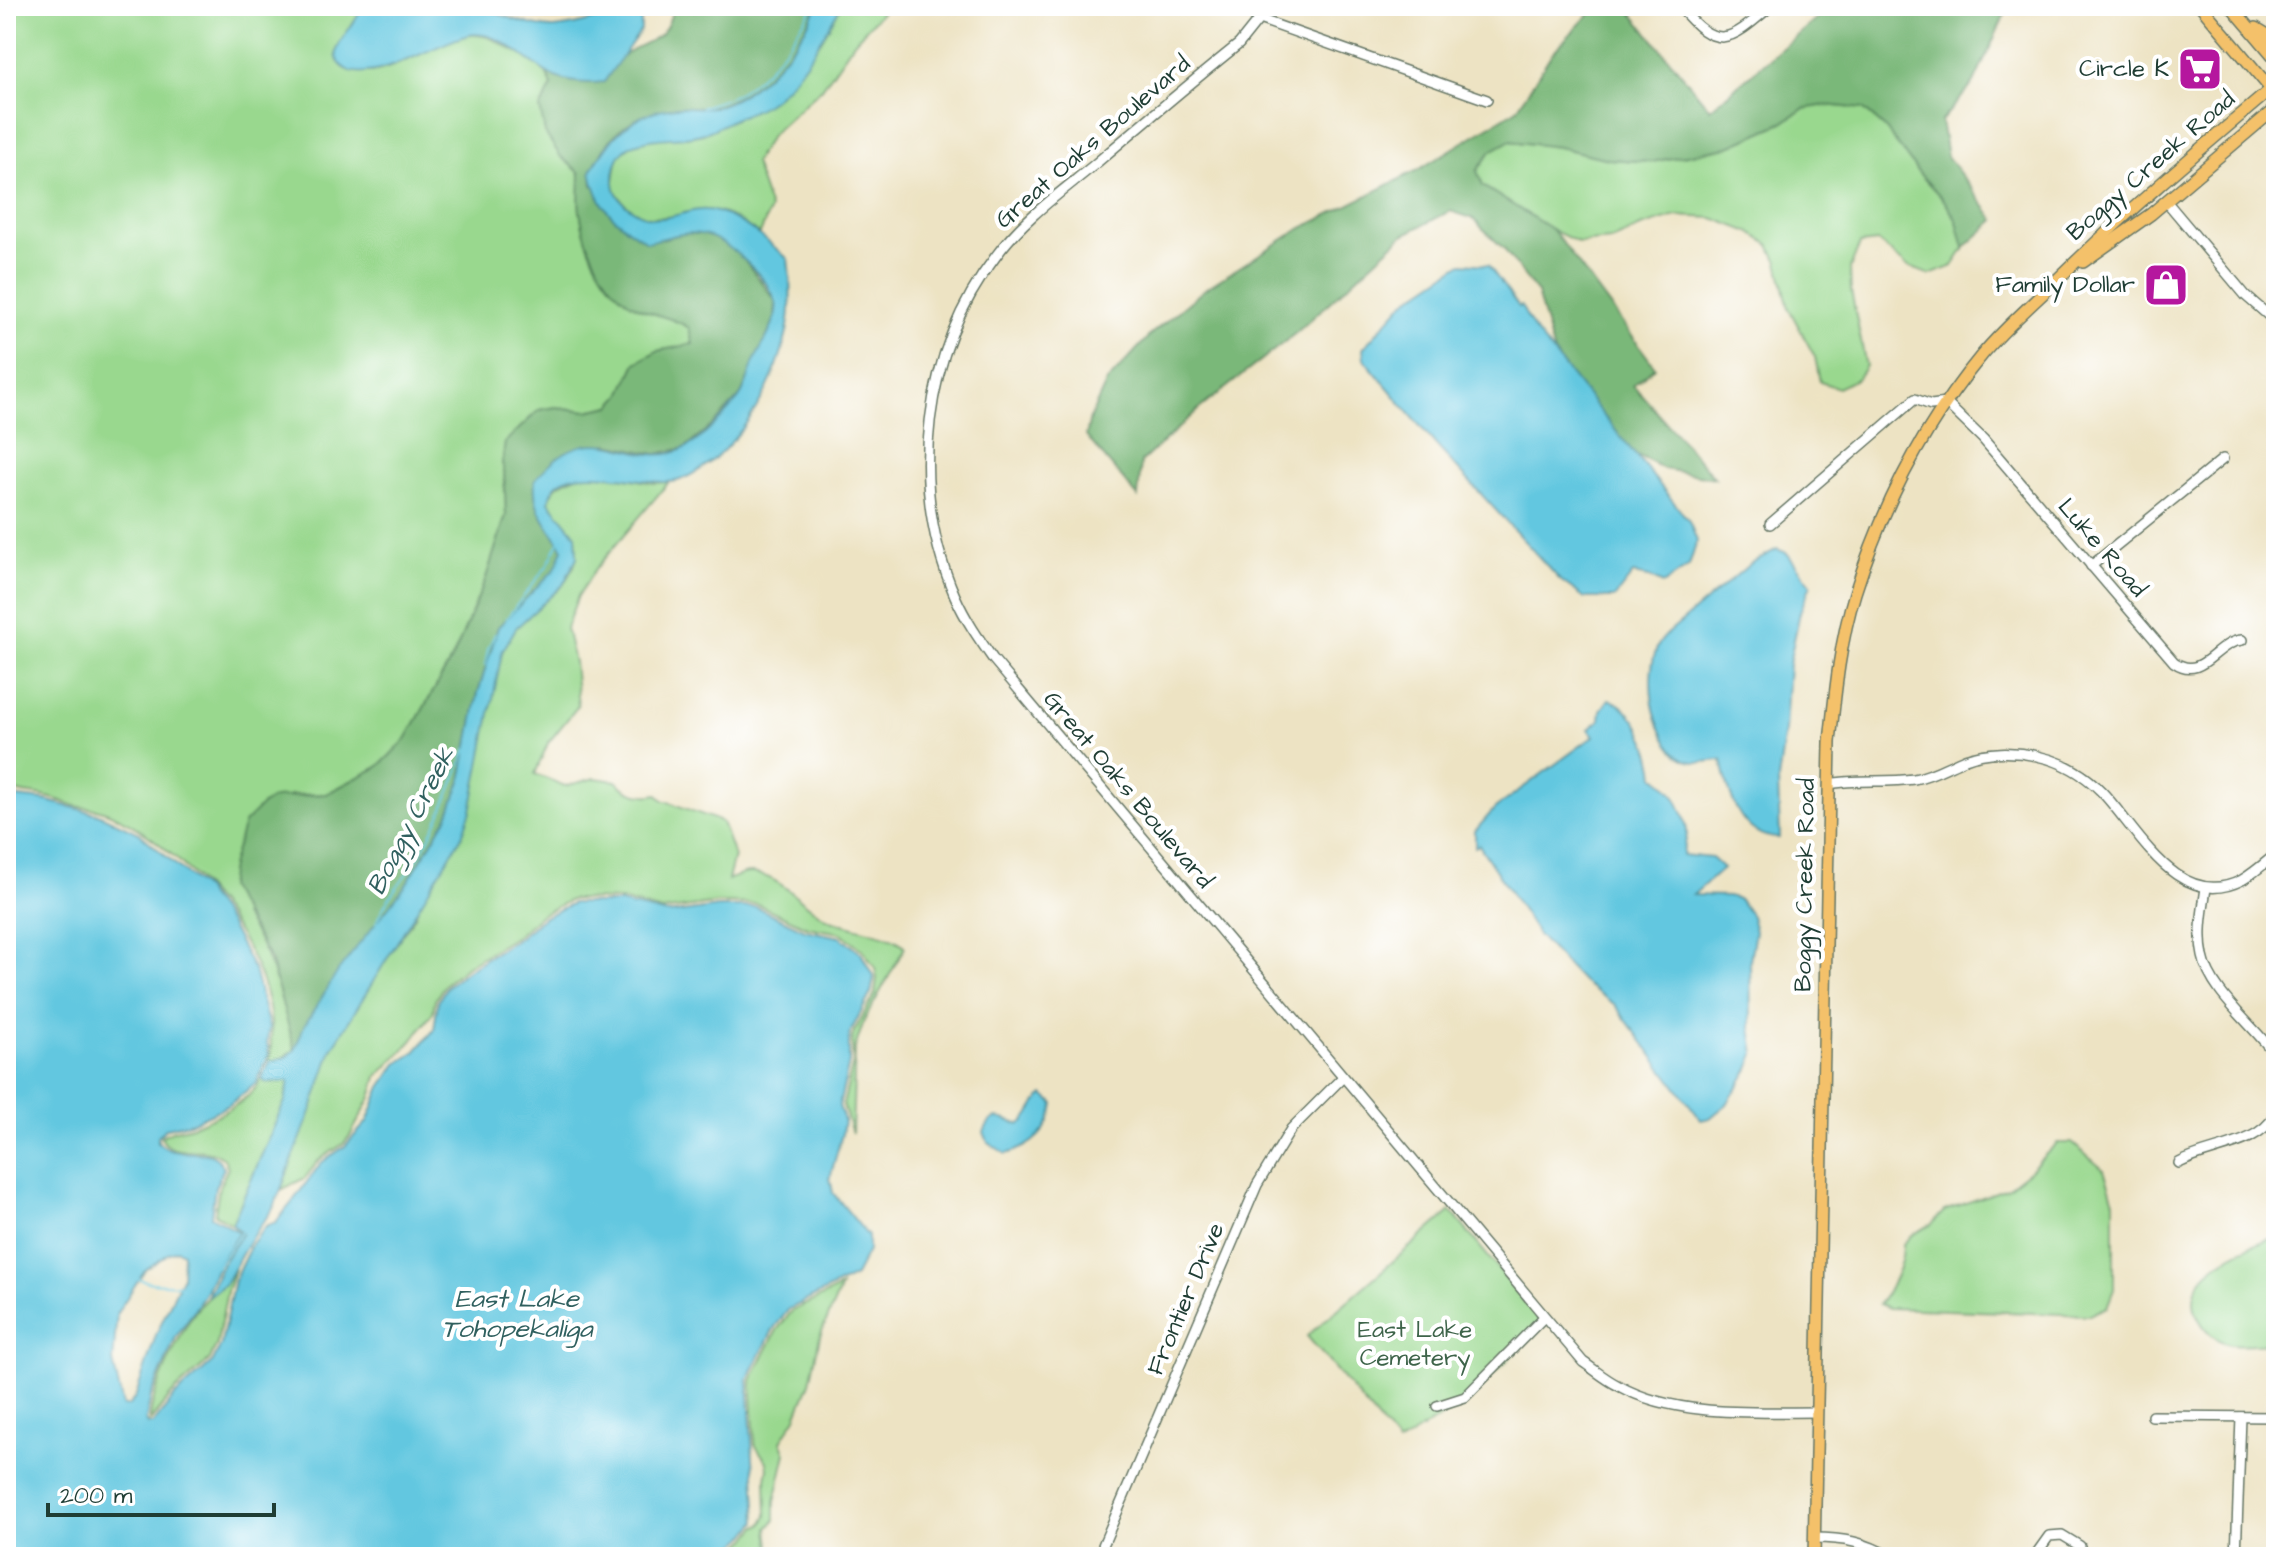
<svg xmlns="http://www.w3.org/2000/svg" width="2282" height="1563" viewBox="0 0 2282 1563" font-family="'Architects Daughter',sans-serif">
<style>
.green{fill:#99d88e;stroke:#5c8a61;stroke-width:2}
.forest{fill:#7ab879;stroke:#4c7a56;stroke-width:2}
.water{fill:#62c7e0;stroke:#40828a;stroke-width:2;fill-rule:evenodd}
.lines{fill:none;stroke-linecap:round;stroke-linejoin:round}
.stream{stroke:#62c7e0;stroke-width:2}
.minor-casing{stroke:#677766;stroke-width:12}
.major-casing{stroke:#677766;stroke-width:14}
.minor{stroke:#fff;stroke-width:9}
.major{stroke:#f4c16a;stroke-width:11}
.labels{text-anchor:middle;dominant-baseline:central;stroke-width:8;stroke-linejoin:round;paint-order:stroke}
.poi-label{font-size:24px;fill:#1f3d34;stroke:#fff;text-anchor:end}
.street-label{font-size:24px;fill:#1f3d34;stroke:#fff}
.park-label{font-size:24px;fill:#3e644a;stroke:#fff}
.water-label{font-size:26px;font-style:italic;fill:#30605f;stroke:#fff}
</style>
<rect width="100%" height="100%" fill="#fff"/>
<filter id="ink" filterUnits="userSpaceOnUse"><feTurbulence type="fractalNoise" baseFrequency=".0125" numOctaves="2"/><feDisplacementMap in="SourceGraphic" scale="16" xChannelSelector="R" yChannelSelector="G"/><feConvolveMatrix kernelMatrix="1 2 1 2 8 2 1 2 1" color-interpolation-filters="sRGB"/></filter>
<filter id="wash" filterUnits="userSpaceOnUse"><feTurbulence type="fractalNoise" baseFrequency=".006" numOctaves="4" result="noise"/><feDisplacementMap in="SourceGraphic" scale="32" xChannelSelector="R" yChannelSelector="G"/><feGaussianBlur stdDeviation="1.8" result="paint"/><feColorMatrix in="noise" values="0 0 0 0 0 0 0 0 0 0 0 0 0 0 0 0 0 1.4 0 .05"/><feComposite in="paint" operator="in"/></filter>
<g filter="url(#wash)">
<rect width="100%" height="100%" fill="#ede3c3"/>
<g class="green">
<path d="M6 6H362L361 14 339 62C373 95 435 37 472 35 489 34 499 43 513 50 532 58 545 66 552 86L540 109C550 126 573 154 579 172 583 183 578 198 580 209 583 236 597 274 618 292 640 309 667 313 689 328L693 345 657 351 636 363 621 395 611 406 587 411 556 407 539 410 506 442 502 464 504 468 506 515 485 581 454 655 405 741 378 767 326 794 289 795 243 916C273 955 282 1003 295 1050L271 1064 269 1062C273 1054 270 1048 271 1039 278 955 178 836 100 810 92 808 84 808 76 806 66 803 57 799 47 797 32 793 19 795 6 786Z"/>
<path d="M841 6H887L855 41 823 87 772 134 754 163 770 209 760 234C747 227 729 212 714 212 671 212 640 235 613 187L618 155 633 144 657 137H686L703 134 769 102 821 41Z"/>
<polygon points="1826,105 1863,109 1885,128 1917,171 1944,200 1957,221 1965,248 1953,266 1930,275 1907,266 1878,242 1860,244 1850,268 1851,291 1866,366 1857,379 1838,388 1820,382 1815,357 1789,309 1778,262 1770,245 1749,232 1713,218 1676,216 1641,227 1612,240 1579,243 1546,227 1483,186 1477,171 1491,151 1509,141 1558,147 1608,159 1652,162 1727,147 1782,123 1803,109"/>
<path d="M580 475H610L654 483 669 482 597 567 578 596 566 628 574 662 578 706 548 743 535 774 565 786 595 778 616 781C626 792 642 798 657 794L663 800 722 822 734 856 728 880C735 877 744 872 752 873 784 877 803 908 831 920 850 928 895 934 905 947L864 1021 855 1048 852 1133 843 1105 853 1063 852 1041 854 1032 875 994 877 978 875 968 863 950 841 933 807 927 757 904 718 903 662 911 621 900 572 899 542 914 519 934 467 966 445 984 435 1000 433 1012 411 1042 377 1077 371 1097 350 1136 343 1144 319 1160 305 1178 281 1190 332 1049 375 975 415 916 487 725 502 652 515 628 563 585 574 566 577 557 576 536 549 502C551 484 565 481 580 475Z"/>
<path d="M261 1079 267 1083 289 1081 285 1101 232 1224 215 1214 219 1187 228 1168 224 1158C202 1142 171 1161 161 1137 171 1129 180 1130 192 1126 214 1118 252 1101 261 1079Z"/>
<path d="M2057 1143H2072L2104 1170 2114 1201V1289L2107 1307 2089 1315 1889 1308 1879 1304C1891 1290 1904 1262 1903 1244L1912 1235 1932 1224 1944 1211 2007 1188 2029 1171Z"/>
<polygon points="1451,1211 1543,1324 1468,1400 1398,1444 1307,1336"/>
<path d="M2276 1237V1343C2261 1343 2240 1347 2226 1343 2214 1339 2204 1329 2198 1317 2177 1273 2245 1247 2276 1237Z"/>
<path d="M235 1268 227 1291 217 1344 210 1360 173 1393 150 1421C150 1394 185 1319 205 1300 217 1288 225 1285 235 1268Z"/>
<polygon points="841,1287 820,1336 810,1383 796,1417 781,1441 786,1453 775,1501 775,1520 768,1528 771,1555 727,1557 746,1541 757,1526 762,1525 767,1515 766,1479 768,1468 767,1462 755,1445 751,1380 777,1330 792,1311"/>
</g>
<g class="forest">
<path d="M673 6H817C802 42 764 86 727 102 712 109 700 107 685 107 655 107 622 121 606 146 597 160 591 169 593 185L663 239 684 233 703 234 724 242 742 257 776 301 775 319 741 395 713 425 685 448 656 454 608 444 535 480C532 511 548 524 563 549L556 569 498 627 478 693 461 781 448 816 405 886 295 1050 270 959 228 887 231 866 244 823 262 805 274 798 326 794 378 767 405 741 454 655 485 581 506 515 504 468 502 464 505 442 539 410 556 407 587 411 611 406 621 395 636 363 657 351 693 344 689 328C673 317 654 316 637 307 604 290 585 246 580 212 578 199 580 186 580 173L561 157 545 133 540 109 552 86 546 70 554 76 604 82C609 75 615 63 623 56 645 38 667 45 673 6Z"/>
<polygon points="1597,6 1626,6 1710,109 1832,6 2003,6 2006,12 1974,83 1941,121 1947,156 1995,220 1964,248 1957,221 1944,200 1917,171 1885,128 1863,109 1826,105 1803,109 1782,123 1727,147 1652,162 1608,159 1558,147 1509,141 1491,151 1477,171 1483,186 1553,230 1655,367 1633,385 1715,478 1664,469 1633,453 1590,402 1554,353 1537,293 1504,249 1472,218 1450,211 1403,235 1297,332 1199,409 1141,462 1138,497 1086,436 1090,418 1106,383 1151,334 1205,289 1298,230 1418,170 1517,109 1552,53"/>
</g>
<g class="water">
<path d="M362 6H481C495 14 537 28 553 28 565 27 584 23 596 19 612 13 624 0 641 12V30L604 82C587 84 571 83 555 77 530 66 499 28 469 35 440 41 373 85 346 69 318 52 360 24 362 6Z"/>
<path d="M817 6H841C825 34 795 86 768 103 757 110 745 114 734 119 724 124 713 131 701 134 681 140 661 136 641 142 628 145 619 153 616 165 612 181 613 193 625 204 664 237 682 201 717 212 745 221 767 240 788 259 791 282 792 309 787 332 775 387 735 458 680 480 652 491 553 450 549 502L576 535 577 557 563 585 516 628 502 652 471 811 462 836 332 1049 312 1109 274 1207 248 1243 225 1284 207 1297 224 1261 242 1233 232 1224 285 1101 289 1081 267 1083 261 1079 269 1062 286 1057 295 1050 303 1028 338 971 405 886 448 816 461 781 478 693 498 627 555 569 563 549C548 524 532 511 535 480 595 405 633 475 685 448 702 440 727 412 739 398 746 389 749 375 753 364 759 350 770 335 774 320 776 316 777 305 776 302 769 278 724 237 700 234 682 231 664 239 647 242 616 223 597 208 591 171 610 136 634 111 676 107 688 106 701 109 713 107 755 98 801 43 817 6Z"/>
<polygon points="1462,263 1488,265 1519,307 1521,306 1535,331 1689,521 1697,541 1689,566 1663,584 1649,577 1633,574 1614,598 1585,598 1560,580 1436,445 1364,359 1363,348 1404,302"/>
<path d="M1777 549 1787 553 1811 584 1800 612 1789 664 1785 731 1778 780 1780 838C1739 839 1728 792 1722 760 1707 761 1692 766 1679 756 1652 734 1643 674 1659 644 1662 639 1667 634 1672 630L1751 563Z"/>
<path d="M1609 699C1636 709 1653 749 1655 777 1673 786 1684 811 1687 831 1688 840 1682 847 1683 855L1712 858 1723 868 1693 895 1728 896 1739 899 1751 916 1755 931 1750 961 1751 1028 1755 1054 1749 1069 1727 1104 1710 1118 1701 1120 1614 1004 1584 983 1538 935 1479 845 1475 847V831L1495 808 1594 736 1589 729 1600 720 1601 710Z"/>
<path d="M6 791 18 797 44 800 98 814 139 833 203 888 229 923 254 970 269 1027 267 1043 269 1055 256 1083 229 1105 193 1122 167 1128 158 1136V1142C179 1164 211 1140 224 1168L215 1187 211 1216 239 1232 221 1260 203 1297 176 1337 151 1396 146 1420 148 1424H153L175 1396 213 1362 221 1345 234 1280 251 1245 266 1226 276 1222 290 1205 321 1163 345 1146 367 1122 381 1087 397 1064 414 1053 434 1030 438 1001 447 986 469 969 521 936 544 917 573 903H620L668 914 718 907H756L805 930 840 937 861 953 874 978 871 993 851 1031 849 1041V1063L839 1106 844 1120 842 1134 830 1178 833 1193 868 1236V1251L855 1276 789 1309 774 1328 748 1379 757 1521 744 1538 721 1557H6ZM177 1250 183 1253 182 1278 157 1332 135 1398 128 1406H123L113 1362 117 1313 144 1271 169 1253Z"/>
<path d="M1044 1095 1054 1104C1051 1130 1032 1147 1006 1154L988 1142 984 1132C994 1107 1005 1123 1021 1124 1032 1116 1033 1102 1044 1095Z"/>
</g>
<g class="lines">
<g class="stream">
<path d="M702 107C714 103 728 99 738 93 771 73 794 37 814 6"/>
<polyline points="506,619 547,566 559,542"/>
<polyline points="485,665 488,649 495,634"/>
<path d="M376 923C386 897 406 877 420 854 440 821 452 785 467 749"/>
<polyline points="216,1268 242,1231"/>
<polyline points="136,1278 152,1283 180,1285"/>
</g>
</g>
</g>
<g filter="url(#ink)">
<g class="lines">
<g class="minor-casing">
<g id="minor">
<polyline points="1241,6 1259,19 1487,100"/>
<path d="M1679 6C1718 53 1730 41 1771 6"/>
<path d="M1259 19 1239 44C1190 83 1142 124 1094 165 1060 193 1022 220 996 256 923 352 907 485 955 596 965 619 979 639 993 659L1583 1362C1595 1370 1606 1380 1619 1386 1675 1417 1754 1412 1816 1412"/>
<polyline points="2166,201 2246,296 2276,322"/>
<path d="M1770 524 1915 399 1931 405 1946 403 1983 439 2174 662C2203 682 2215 642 2242 640"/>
<polyline points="2091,566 2223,459"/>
<path d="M1829 784C1857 779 1886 783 1914 779 1932 776 1948 766 1965 759 1987 751 2014 751 2037 756 2061 761 2084 774 2101 791 2137 828 2178 913 2242 880 2254 873 2265 863 2276 854"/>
<path d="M2206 888C2203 909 2198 934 2203 956 2210 993 2255 1026 2276 1056"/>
<path d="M2179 1163C2211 1146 2256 1147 2276 1114"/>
<polyline points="1437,1406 1465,1397 1543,1318"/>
<polyline points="2152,1416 2276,1417"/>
<path d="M1814 1538C1842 1538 1866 1542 1890 1557"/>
<polyline points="1098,1557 1257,1185 1291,1129 1343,1077"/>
<polyline points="2034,1557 2049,1536 2062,1535 2080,1546 2081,1557"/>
<polyline points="2236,1557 2241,1417"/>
</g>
</g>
<g class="major-casing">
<g id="major">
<polyline points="2201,6 2275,94"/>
<polyline points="2231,6 2276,59"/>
<polyline points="2256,28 2276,40"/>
<polyline points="2083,262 2151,214 2276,108"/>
<path d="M1814 1557 1830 742C1835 693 1840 641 1855 593 1882 507 1924 425 1982 355 2005 327 2033 304 2059 278 2128 210 2202 148 2276 85"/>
</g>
</g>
<use href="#minor" class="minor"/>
<use href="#major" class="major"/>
</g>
</g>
<defs>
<g id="supermarket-square" transform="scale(2.3)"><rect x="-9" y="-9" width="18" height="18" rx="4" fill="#b5179e" stroke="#fff"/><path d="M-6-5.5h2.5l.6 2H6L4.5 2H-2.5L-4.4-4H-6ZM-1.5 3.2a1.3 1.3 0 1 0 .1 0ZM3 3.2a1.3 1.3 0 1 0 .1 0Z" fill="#fff"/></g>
<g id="shop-square" transform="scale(2.3)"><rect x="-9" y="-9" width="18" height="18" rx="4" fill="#b5179e" stroke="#fff"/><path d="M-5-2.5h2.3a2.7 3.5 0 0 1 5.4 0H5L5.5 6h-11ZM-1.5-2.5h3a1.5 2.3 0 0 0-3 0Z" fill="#fff"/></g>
</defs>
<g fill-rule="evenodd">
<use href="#supermarket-square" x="2200" y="69"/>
<use href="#shop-square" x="2166" y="285"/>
</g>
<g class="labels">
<g class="poi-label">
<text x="2169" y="69">Circle K</text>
<text x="2135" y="285">Family Dollar</text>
</g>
<g class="street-label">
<text transform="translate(1093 142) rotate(-41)">Great Oaks Boulevard</text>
<text transform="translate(2151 166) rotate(-41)">Boggy Creek Road</text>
<text transform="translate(2102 548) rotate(49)">Luke Road</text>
<text transform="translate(1128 790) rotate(50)">Great Oaks Boulevard</text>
<text transform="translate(1805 885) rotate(-89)">Boggy Creek Road</text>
<text transform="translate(1186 1299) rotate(-67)">Frontier Drive</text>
</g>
<g class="park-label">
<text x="1415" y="1330">East Lake<tspan x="1415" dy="28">Cemetery</tspan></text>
</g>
<g class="water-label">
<text transform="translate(411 821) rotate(-63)">Boggy Creek</text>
<text x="517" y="1299">East Lake<tspan x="517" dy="30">Tohopekaliga</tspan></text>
</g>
</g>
<rect width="2282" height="1563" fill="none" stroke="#fff" stroke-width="32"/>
<path d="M48 1503v12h226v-12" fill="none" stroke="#1f3d34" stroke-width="4"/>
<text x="60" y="1503" font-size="24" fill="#1f3d34" stroke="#ffffff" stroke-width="6" paint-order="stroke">200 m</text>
</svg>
